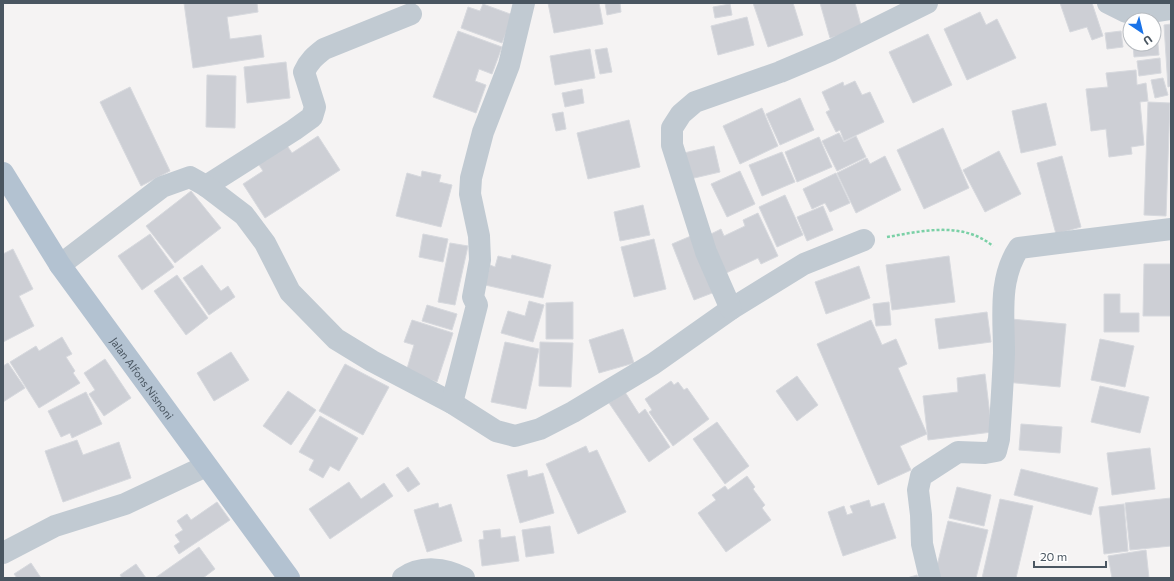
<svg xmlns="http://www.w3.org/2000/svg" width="1174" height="581" viewBox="0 0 1174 581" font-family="Commissioner,sans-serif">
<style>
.building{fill:#cdcfd5;stroke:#d7d9de}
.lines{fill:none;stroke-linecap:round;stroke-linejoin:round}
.path{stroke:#7ad0a6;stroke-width:2.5;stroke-dasharray:3 2;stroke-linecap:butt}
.minor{stroke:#c1cad2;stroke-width:22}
.major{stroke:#b3c2d1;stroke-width:22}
.labels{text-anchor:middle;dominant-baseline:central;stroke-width:3.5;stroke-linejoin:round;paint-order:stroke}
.street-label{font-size:11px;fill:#4a5661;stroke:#fff}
</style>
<rect width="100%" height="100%" fill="#f5f3f3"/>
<g class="building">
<polygon points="184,3 257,3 258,12 227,17 230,39 261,35 264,57 193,68"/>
<polygon points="548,3 599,3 603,24 554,33"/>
<polygon points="605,3 620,3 621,12 607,15"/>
<polygon points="753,3 793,3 803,35 768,47"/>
<polygon points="820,3 855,3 862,29 830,38"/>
<polygon points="1060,3 1092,3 1103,36 1092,40 1087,27 1070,32"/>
<polygon points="483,4 513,15 502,43 461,28 468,7 480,11"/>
<polygon points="730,4 732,15 715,18 713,7"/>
<polygon points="980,12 986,25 997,19 1016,58 967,80 944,29"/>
<polygon points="747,17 754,45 718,55 711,26"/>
<polygon points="1154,23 1156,23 1159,55 1134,57 1133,44 1154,44"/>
<polygon points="1171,24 1171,86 1168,87 1164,25"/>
<polygon points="458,31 502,47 492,74 479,69 475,81 486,85 476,113 433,97"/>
<polygon points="1121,31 1123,47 1107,49 1105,33"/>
<polygon points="928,34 952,85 913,103 889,52"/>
<polygon points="607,48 612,72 600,74 595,50"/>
<polygon points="590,49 595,78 555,85 550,56"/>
<polygon points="1160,58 1161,73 1139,76 1137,61"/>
<polygon points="286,62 290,98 247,103 244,67"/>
<polygon points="1136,70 1137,85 1146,83 1148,101 1140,102 1144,145 1131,147 1132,154 1109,157 1106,129 1091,131 1086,89 1108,87 1106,73"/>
<polygon points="207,75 236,76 235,128 206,127"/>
<polygon points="1163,78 1168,95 1155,98 1151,80"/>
<polygon points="855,81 862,95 870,92 884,122 844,141 840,130 836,132 826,112 830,110 822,92 843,82 844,86"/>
<polygon points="130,87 170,171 141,186 100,102"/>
<polygon points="582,89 584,103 565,107 562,93"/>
<polygon points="800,98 814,130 780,145 766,114"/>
<polygon points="1148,102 1170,103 1166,216 1144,215"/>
<polygon points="1046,103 1056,145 1021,153 1012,111"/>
<polygon points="762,108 778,146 740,164 723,126"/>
<polygon points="563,112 566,129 556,131 552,114"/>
<polygon points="629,120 640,167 588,179 577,133"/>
<polygon points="943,128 969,188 924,209 897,150"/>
<polygon points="839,133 844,142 856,136 866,157 837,171 822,141"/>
<polygon points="318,136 340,170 265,218 243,184 263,171 257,162 286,144 292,153"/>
<polygon points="819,137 832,167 797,182 785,152"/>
<polygon points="714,146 720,172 690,179 684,153"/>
<polygon points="999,151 1021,194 985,212 963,170"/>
<polygon points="782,152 795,182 762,196 749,165"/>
<polygon points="885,156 901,190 856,213 837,173 867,158 870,164"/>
<polygon points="1062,156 1081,227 1056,234 1037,163"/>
<polygon points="422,171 441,175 439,182 452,185 441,227 396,216 407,173 421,177"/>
<polygon points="740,171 755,204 727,217 711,184"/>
<polygon points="836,173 850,203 830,212 825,203 812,209 803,189"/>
<polygon points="191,191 221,228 175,263 146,226"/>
<polygon points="785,195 803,235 777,247 759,207"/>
<polygon points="643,205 650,235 620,241 614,212"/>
<polygon points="823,206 833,230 807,241 797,217"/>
<polygon points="758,213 778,256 761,264 758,258 722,275 705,237 721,229 724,236 745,226 743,220"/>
<polygon points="698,233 720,290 694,300 672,244"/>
<polygon points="150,234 174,267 142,290 118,256"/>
<polygon points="423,234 448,239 443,262 419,257"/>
<polygon points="654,239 666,289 634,297 621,247"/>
<polygon points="450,243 468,246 455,305 438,302"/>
<polygon points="13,249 33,289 19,296 34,326 3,342 3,254"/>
<polygon points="512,255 551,265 543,298 485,285 490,265 495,267 498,256 511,259"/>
<polygon points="949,256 955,302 892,310 886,265"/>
<polygon points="1144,264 1171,264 1171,316 1143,316"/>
<polygon points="202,265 221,291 228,286 235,297 209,315 183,278"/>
<polygon points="859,266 870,298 826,314 815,282"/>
<polygon points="177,275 208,318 186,335 154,291"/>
<polygon points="1104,294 1120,294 1120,313 1139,313 1139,332 1104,332"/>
<polygon points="529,301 544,305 533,342 501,333 508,311 525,316"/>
<polygon points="573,302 573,339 546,339 546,303"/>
<polygon points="889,302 891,325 876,326 873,304"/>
<polygon points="427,305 457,314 452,330 422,321"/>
<polygon points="987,312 991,342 939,349 935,319"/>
<polygon points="1011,319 1066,324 1060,387 1005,382"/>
<polygon points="412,320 453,333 437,382 406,372 414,345 404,342"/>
<polygon points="871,320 882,345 896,339 907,364 898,368 927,434 900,446 911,470 878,485 817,344"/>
<polygon points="623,329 634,363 599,373 589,340"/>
<polygon points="62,337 72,354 66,357 75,371 73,373 80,383 39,408 10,362 36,346 39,351"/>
<polygon points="1100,339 1134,346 1125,387 1091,380"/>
<polygon points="505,342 539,349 526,409 491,402"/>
<polygon points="540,342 573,343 571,387 539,386"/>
<polygon points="231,352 249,380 214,401 197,373"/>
<polygon points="105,359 131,398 104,416 89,394 95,390 84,373"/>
<polygon points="8,363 25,388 3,402 3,366"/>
<polygon points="345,364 389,387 363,435 319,411"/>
<polygon points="985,374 992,432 928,440 923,396 958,392 957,378"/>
<polygon points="797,376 818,405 797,421 776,391"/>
<polygon points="671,381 674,385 678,382 684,390 687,388 709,419 673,446 649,412 652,410 645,399"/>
<polygon points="1100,386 1149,397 1140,433 1091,422"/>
<polygon points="288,391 316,410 291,445 263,426"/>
<polygon points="86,392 102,424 72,438 70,433 61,437 48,411"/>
<polygon points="625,392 639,414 645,409 670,447 649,462 609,403"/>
<polygon points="320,416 358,438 339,471 330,466 323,478 309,470 314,460 299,452"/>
<polygon points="717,422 749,466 725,484 693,439"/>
<polygon points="1021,424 1062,427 1060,453 1019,450"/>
<polygon points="77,440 83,455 119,442 131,478 63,502 45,451"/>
<polygon points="586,446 589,453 597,450 626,512 578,534 546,464"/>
<polygon points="1150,448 1155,489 1112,495 1107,453"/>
<polygon points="408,467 420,484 408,492 396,475"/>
<polygon points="1021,469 1098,488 1091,515 1014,495"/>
<polygon points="527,470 528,477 543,473 554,513 520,523 507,475"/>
<polygon points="747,476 755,487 753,489 765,505 762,508 771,520 726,552 698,513 716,500 712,495 725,486 728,490"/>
<polygon points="349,482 361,499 384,483 393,496 330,539 309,509"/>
<polygon points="957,487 991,495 984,526 949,518"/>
<polygon points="1171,498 1171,546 1130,550 1125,503"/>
<polygon points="1000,499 1033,506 1016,578 982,578"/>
<polygon points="869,500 871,507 884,503 896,538 843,556 828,512 844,506 847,515 853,513 850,506"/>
<polygon points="217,502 230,520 179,554 174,546 180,542 175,535 183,530 177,521 187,514 191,520"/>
<polygon points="438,503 439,508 451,504 462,541 427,552 414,510"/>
<polygon points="1124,504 1128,551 1104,554 1099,507"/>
<polygon points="948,521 988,530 976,578 934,578"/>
<polygon points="550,526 554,553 526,557 522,530"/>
<polygon points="500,529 501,538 515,536 519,561 482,566 479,540 484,539 483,531"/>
<polygon points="199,547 215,569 203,578 155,578"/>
<polygon points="1146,550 1149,578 1112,578 1108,556"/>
<polygon points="31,563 41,578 17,578 14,574"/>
<polygon points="136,564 146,578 122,578 120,575"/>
<polygon points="917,575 918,578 907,578"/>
</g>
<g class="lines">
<path class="path" d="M887 237C923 231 962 221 993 246"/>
<g class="minor">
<polyline points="1108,3 1126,12 1152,12 1171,9"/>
<path d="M206 186 294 130 312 117 315 107 304 72C309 61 315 56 324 49L411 14"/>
<polyline points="60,265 162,187 190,177 206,186 244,215 265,243 290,292 336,339 372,361 452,403 496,431 515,436 540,429 573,412 653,364 731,309 804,264 864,240"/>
<polyline points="731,309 706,252 672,145 672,128 681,114 695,102 780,72 832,50 927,3"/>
<polyline points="452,403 477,305 473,297 480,260 479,236 470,194 471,178 483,132 509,65 524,3"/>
<polyline points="3,553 55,526 125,504 206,466"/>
<path d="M403 578C421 565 445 568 464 578"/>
<path d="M930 578 922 544 921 515 918 490 921 476 958 452 985 453 996 451 999 439C1001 410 1003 381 1004 353 1004 317 998 279 1019 248L1171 229"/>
</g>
<path class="major" id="s1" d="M3 173 60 265 289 578"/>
</g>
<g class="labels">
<g class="street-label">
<text stroke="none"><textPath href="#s1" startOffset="248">Jalan Alfons Nisnoni</textPath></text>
</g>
</g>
<rect width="1174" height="581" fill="none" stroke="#4a5661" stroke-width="8"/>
<g transform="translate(1142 32) rotate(145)"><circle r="19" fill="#ffffff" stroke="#b7bbc0"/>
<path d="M0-3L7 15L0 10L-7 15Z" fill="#1a73e8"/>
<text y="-6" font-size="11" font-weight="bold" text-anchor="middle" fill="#4a5661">U</text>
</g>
<path d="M1034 561v6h72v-6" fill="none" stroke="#4a5661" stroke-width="2"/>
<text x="1040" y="561" font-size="12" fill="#4a5661" stroke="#ffffff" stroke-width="3" paint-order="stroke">20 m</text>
</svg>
